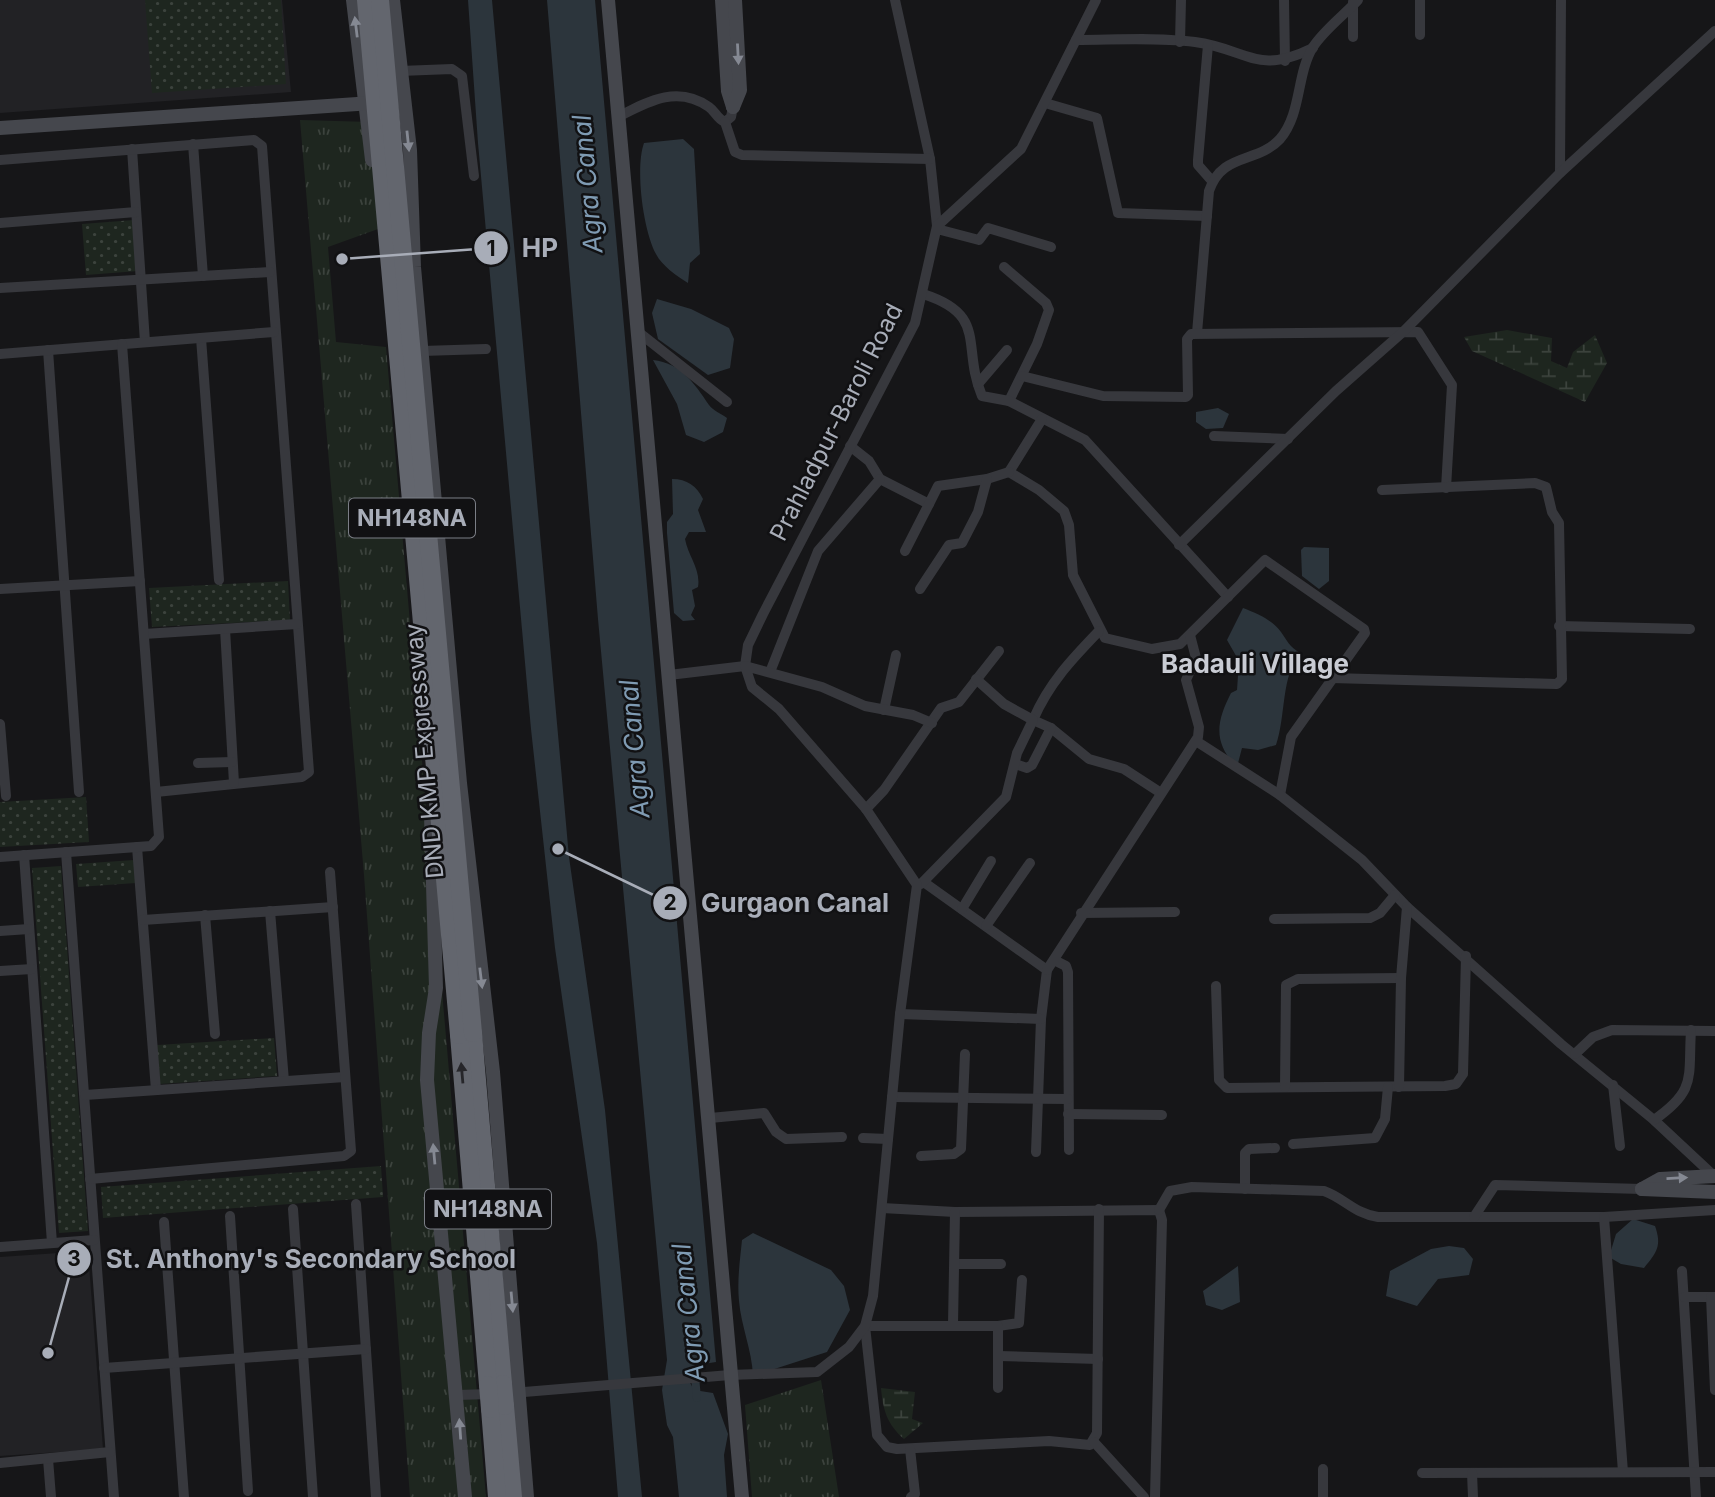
<svg xmlns="http://www.w3.org/2000/svg" width="1715" height="1497" viewBox="0 0 1715 1497" font-family="Inter,sans-serif">
<style>
.built{fill:#222225}
.grass{fill:url(#grass-tufts)}
.wetland{fill:url(#wetland-marsh)}
.park{fill:url(#park-dots)}
.water{fill:#2c353c}
.lines{fill:none;stroke-linecap:round;stroke-linejoin:round}
.canal{stroke:#2c353c;stroke-width:8}
.street{stroke:#37383d;stroke-width:10}
.secondary{stroke:#45474d;stroke-width:14}
.highway{stroke:#63666e;stroke-width:18}
.highway-bridge{stroke:#63666e;stroke-width:18}
.oneway{fill:#858993}
.oneway2{fill:#26262a}
.labels{text-anchor:middle;dominant-baseline:central;stroke-width:5;stroke-linejoin:round;paint-order:stroke}
.shield{fill:#111113;stroke:#7b7e86;stroke-width:2}
.shield-label{font-size:23px;font-weight:bold;fill:#a8adb8}
.street-label{font-size:24px;fill:#a8adb8;stroke:#111113}
.water-label{font-size:26px;font-style:italic;fill:#7f9bb3;stroke:#111113}
.neighbourhood-label{font-size:26px;font-weight:bold;fill:#c9ccd4;stroke:#111113}
.leader{fill:none;stroke:#a8adb8;stroke-width:2.5}
.callout-dot{fill:#a8adb8;stroke:#111113;stroke-width:2.5}
.mark-label{font-size:21px;text-anchor:middle;font-weight:bold;fill:#111}
.callout-label{font-size:26px;text-anchor:middle;font-weight:bold;fill:#a8adb8;stroke:#111113;stroke-width:5;stroke-linejoin:round;paint-order:stroke}
</style>
<defs>
<pattern id="grass-tufts" width="24" height="20" patternUnits="userSpaceOnUse" patternTransform="scale(1.75)"><rect width="24" height="20" fill="#1e261f"/><path d="M3 7l-1-3M5 7V3M7 7l1-3M15 17l-1-3M17 17v-4M19 17l1-3" fill="none" stroke="#3c433d"/></pattern>
<pattern id="wetland-marsh" width="20" height="14" patternUnits="userSpaceOnUse" patternTransform="scale(1.75)"><rect width="20" height="14" fill="#1e261f"/><path d="M1 5h8M5 5V1M11 12h8M15 12V8" fill="none" stroke="#3c433d"/></pattern>
<pattern id="park-dots" width="8" height="8" patternUnits="userSpaceOnUse" patternTransform="scale(1.75)"><rect width="8" height="8" fill="#1e261f"/><path d="M2 2h.1M6 6h.1" fill="none" stroke="#3c433d" stroke-width="1.8" stroke-linecap="round"/></pattern>
</defs>
<rect width="100%" height="100%" fill="#161618"/>
<g class="built">
<polygon points="0,0 282,0 291,92 0,113"/>
<polygon points="88,1251 103,1449 0,1456 0,1257"/>
</g>
<g class="grass">
<polygon points="300,120 370,122 378,229 328,247 336,342 386,347 486,1497 410,1497 364,875"/>
<polygon points="821,1380 839,1497 752,1497 745,1405"/>
</g>
<g class="wetland">
<polygon points="1507,330 1552,338 1551,361 1567,368 1573,352 1595,335 1607,363 1585,402 1472,351 1464,337"/>
<path d="M881 1388 915 1392 912 1419 923 1423 904 1439C887 1424 883 1410 881 1388Z"/>
</g>
<g class="park">
<polygon points="145,0 281,0 286,84 152,93"/>
<polygon points="134,220 138,271 86,275 82,224"/>
<polygon points="288,581 290,620 152,627 149,588"/>
<polygon points="86,797 89,842 0,847 0,802"/>
<polygon points="134,860 136,883 78,887 76,864"/>
<polygon points="61,866 88,1231 59,1233 32,868"/>
<polygon points="274,1038 277,1076 160,1084 157,1045"/>
<polygon points="381,1166 383,1197 103,1218 101,1187"/>
</g>
<g class="water">
<polygon points="468,0 492,0 569,857 605,1110 642,1497 618,1497 597,1243 555,948 531,729 478,143"/>
<polygon points="547,0 595,0 716,1362 691,1366 684,1372 694,1390 713,1393 728,1434 724,1455 727,1497 679,1497 673,1437 667,1425 662,1390 667,1360 598,619"/>
<path d="M683 139 694 149 700 254 690 263 688 283C677 276 662 266 656 254 643 230 635 168 644 143Z"/>
<polygon points="657,299 691,309 729,328 734,339 730,368 708,375 658,339 652,313"/>
<path d="M653 360C681 363 694 383 709 405 712 410 722 414 727 418L723 432 704 442 686 435 677 404Z"/>
<polygon points="1218,408 1229,414 1223,428 1206,429 1196,422 1196,412"/>
<path d="M672 479C687 479 697 486 703 499L698 510 706 532H689L685 539C688 556 701 569 698 587L692 590 695 606 691 615 695 620 683 621 674 613 667 533V522L673 514Z"/>
<polygon points="1304,547 1329,548 1329,581 1319,589 1302,576 1301,550"/>
<path d="M1243 608C1258 614 1271 619 1281 632 1288 642 1289 646 1300 653 1281 676 1286 716 1276 745L1258 750 1242 748 1237 767C1213 743 1216 722 1231 693L1237 690 1239 661 1227 640Z"/>
<path d="M1633 1219 1655 1226C1662 1246 1657 1252 1644 1268L1621 1264 1609 1257 1616 1234Z"/>
<path d="M753 1233 831 1270 844 1286 850 1310 827 1352 753 1376C752 1350 741 1326 739 1301 737 1280 740 1260 742 1240Z"/>
<polygon points="1449,1246 1464,1248 1473,1259 1469,1275 1438,1279 1417,1306 1386,1296 1390,1271 1431,1249"/>
<polygon points="1238,1266 1240,1302 1222,1310 1206,1305 1203,1291"/>
</g>
<g class="lines">
<polyline class="canal" points="693,1356 697,1398"/>
<g class="street">
<polyline points="895,0 930,159 937,226"/>
<polyline points="1284,0 1285,61"/>
<polyline points="1353,2 1353,37"/>
<polyline points="1420,35 1420,0"/>
<path d="M1076 40C1114 40 1156 37 1195 42 1248 49 1256 76 1313 48"/>
<polyline points="1180,42 1181,0"/>
<polyline points="1208,45 1198,160 1198,165 1212,181"/>
<polyline points="400,71 452,69 462,76 474,176"/>
<polyline points="1045,103 1097,118 1118,213 1207,216"/>
<path d="M620 116C649 101 678 85 709 107 716 112 717 119 725 122L731 117 733 107"/>
<polyline points="725,122 735,152 742,155 930,159"/>
<polyline points="193,144 203,276"/>
<polyline points="132,149 145,342"/>
<polyline points="0,160 254,140 262,146 309,772 302,777 156,792"/>
<polyline points="1560,173 1561,0"/>
<polyline points="0,223 136,212"/>
<polyline points="937,229 979,240 988,228 1051,247"/>
<polyline points="1004,267 1046,303 1049,310 1037,344 1009,401"/>
<polyline points="0,288 270,272"/>
<path d="M923 294C989 315 961 346 982 396L1009 401 1085 440 1228 597"/>
<polyline points="637,331 727,402"/>
<path d="M1197 333 1209 191C1222 152 1257 164 1280 139 1302 113 1296 75 1313 47 1324 30 1344 15 1358 0"/>
<polyline points="201,338 219,580"/>
<polyline points="48,350 79,792"/>
<polyline points="422,351 486,349"/>
<polyline points="0,354 274,332"/>
<polyline points="1022,376 1103,396 1186,397 1188,395 1187,339 1191,334 1418,332 1452,385 1446,488"/>
<polyline points="978,384 1007,350"/>
<polyline points="1042,419 1009,472 1039,490 1064,511 1069,525 1073,575 1105,638 1152,649 1180,644 1265,560 1364,629 1365,633 1291,737 1280,795"/>
<polyline points="1214,436 1288,439"/>
<polyline points="850,446 869,461 880,479 929,504 938,486 987,479 1009,472"/>
<polyline points="1179,545 1336,391 1404,331 1560,173 1715,31"/>
<polyline points="905,551 929,504"/>
<polyline points="0,589 140,581"/>
<polyline points="920,589 949,545 962,543 978,512 987,479"/>
<polyline points="1559,626 1690,629"/>
<polyline points="225,629 234,783"/>
<polyline points="144,634 297,624"/>
<polyline points="770,672 818,551 880,479"/>
<polyline points="669,675 745,666 748,645 763,614 915,323 937,226 1021,149 1096,0"/>
<polyline points="1331,678 1557,684 1562,679 1559,523 1552,512 1546,487 1535,483 1382,490"/>
<polyline points="884,710 896,655"/>
<polyline points="0,724 6,796"/>
<polyline points="1051,728 1089,759 1124,769 1161,793"/>
<polyline points="1196,741 1280,795 1362,860 1407,907 1561,1044 1654,1120 1714,1176"/>
<polyline points="198,763 232,762"/>
<path d="M1015 764 1027 768 1032 765 1051 728 1033 720C1049 683 1072 659 1099 631"/>
<polyline points="866,809 884,790 941,708 959,702 999,651"/>
<polyline points="137,847 156,1090"/>
<polyline points="66,852 114,1497"/>
<polyline points="24,855 52,1243"/>
<polyline points="0,857 151,846 159,837 122,344"/>
<polyline points="925,883 1047,970 1041,1019 1036,1152"/>
<polyline points="921,884 1006,797 1017,753 1033,720 1004,704 976,679"/>
<polyline points="962,909 991,861"/>
<polyline points="270,911 284,1081"/>
<polyline points="1081,913 1175,912"/>
<polyline points="205,915 215,1034"/>
<polyline points="1274,919 1370,918 1380,913 1395,895"/>
<polyline points="143,920 333,907"/>
<polyline points="986,926 1030,863"/>
<polyline points="0,931 29,929"/>
<polyline points="1054,960 1066,966 1068,972 1069,1150"/>
<polyline points="1047,970 1198,737 1199,727 1186,680 1196,658 1190,635"/>
<polyline points="0,971 32,969"/>
<polyline points="1216,986 1219,1080 1227,1088 1445,1086 1456,1084 1463,1074 1466,956"/>
<polyline points="900,1014 1041,1019"/>
<polyline points="1575,1054 1593,1037 1612,1030 1715,1031"/>
<polyline points="1613,1085 1620,1146"/>
<polyline points="1285,1087 1286,985 1298,979 1401,978"/>
<polyline points="1399,1087 1401,978 1407,907"/>
<polyline points="85,1095 345,1077"/>
<polyline points="892,1097 1068,1099"/>
<polyline points="1068,1114 1162,1115"/>
<polyline points="710,1118 764,1113 776,1132 786,1139 842,1137"/>
<path d="M1654 1120C1697 1090 1688 1078 1691 1030"/>
<polyline points="863,1138 888,1139"/>
<polyline points="1293,1144 1375,1138 1385,1119 1388,1087"/>
<polyline points="921,1156 954,1154 961,1149 965,1054"/>
<polyline points="90,1179 344,1156 351,1151 330,872"/>
<polyline points="1245,1189 1245,1153 1249,1149 1275,1148"/>
<polyline points="356,1204 376,1497"/>
<polyline points="882,1208 955,1212 1159,1210 1162,1220 1155,1497"/>
<polyline points="293,1209 313,1497"/>
<path d="M1159 1210 1170 1191 1192 1187 1324 1191C1344 1198 1355 1214 1378 1217H1604L1715 1210"/>
<polyline points="230,1216 248,1491"/>
<polyline points="1474,1217 1495,1185 1642,1189"/>
<polyline points="1604,1217 1623,1472"/>
<polyline points="164,1222 184,1497"/>
<polyline points="0,1247 94,1240"/>
<polyline points="955,1264 1001,1264"/>
<polyline points="1682,1271 1696,1497"/>
<polyline points="1684,1297 1714,1297"/>
<polyline points="1711,1297 1715,1390"/>
<polyline points="953,1325 955,1212"/>
<polyline points="998,1326 1019,1323 1022,1280"/>
<polyline points="999,1356 1098,1359"/>
<polyline points="104,1368 366,1349"/>
<polyline points="998,1388 998,1326 865,1326 877,1435 887,1447 897,1449 1049,1441 1090,1445 1097,1433 1099,1209"/>
<polyline points="512,1393 730,1375 817,1372 849,1347 865,1326 873,1296 900,1014 917,885 866,809 779,709 752,687 745,666 822,687 865,706 913,715 932,723"/>
<polyline points="457,1395 490,1394"/>
<polyline points="1094,1442 1144,1497"/>
<polyline points="910,1449 915,1494 911,1497"/>
<polyline points="48,1459 51,1497"/>
<polyline points="0,1463 110,1452"/>
<polyline points="1422,1473 1715,1472"/>
<polyline points="1472,1473 1473,1497"/>
<polyline points="1323,1497 1323,1469"/>
</g>
<g class="secondary">
<polyline points="353,0 372,160"/>
<polyline points="393,0 410,150 414,267 460,783 493,1072 527,1497"/>
<polyline points="608,0 742,1497"/>
<polyline points="722,0 728,91 733,107"/>
<polyline points="733,107 740,90 735,0"/>
<polyline points="0,128 372,103"/>
<polyline points="431,815 436,988 429,1033 427,1080 465,1497"/>
<polyline points="1642,1189 1660,1179 1715,1176"/>
<polyline points="1642,1189 1715,1192"/>
</g>
<g class="highway">
<polyline points="473,1033 503,1384"/>
<polyline points="459,1035 488,1385"/>
<polyline points="505,1406 513,1497"/>
<polyline points="490,1409 497,1497"/>
</g>
<g class="highway-bridge">
<polyline points="366,0 459,1035"/>
<polyline points="380,0 473,1033"/>
<polyline points="503,1384 505,1406"/>
<polyline points="488,1385 490,1409"/>
</g>
</g>
<defs><path id="oneway-solid" d="M-6-.8H1V-3.2L6.5 0L1 3.2V.8H-6Z" transform="scale(1.75)"/></defs>
<g class="oneway">
<use href="#oneway-solid" transform="translate(356 27) rotate(-97)"/>
<use href="#oneway-solid" transform="translate(738 54) rotate(87)"/>
<use href="#oneway-solid" transform="translate(408 141) rotate(84)"/>
<use href="#oneway-solid" transform="translate(481 978) rotate(83)"/>
<use href="#oneway-solid" transform="translate(434 1154) rotate(-95)"/>
<use href="#oneway-solid" transform="translate(1677 1178) rotate(-3)"/>
<use href="#oneway-solid" transform="translate(512 1302) rotate(85)"/>
<use href="#oneway-solid" transform="translate(460 1429) rotate(-94)"/>
</g>
<use class="oneway2" href="#oneway-solid" transform="translate(462 1073) rotate(-95)"/>
<g class="labels">
<g class="shield">
<rect x="349" y="498.5" width="126" height="39" rx="5"/>
<rect x="425" y="1189.5" width="126" height="39" rx="5"/>
</g>
<g class="shield-label">
<text x="412" y="518">NH148NA</text>
<text x="488" y="1209">NH148NA</text>
</g>
<g class="street-label">
<text transform="translate(836 422) rotate(-63)">Prahladpur-Baroli Road</text>
<text transform="translate(424 751) rotate(-95)">DND KMP Expressway</text>
</g>
<g class="water-label">
<text transform="translate(587 184) rotate(-95)">Agra Canal</text>
<text transform="translate(634 749) rotate(-95)">Agra Canal</text>
<text transform="translate(688 1313) rotate(-96)">Agra Canal</text>
</g>
<g class="neighbourhood-label">
<text x="1255" y="663">Badauli Village</text>
</g>
</g>
<path class="leader" d="M342 259L491 248M558 849L670 903M48 1353L74 1259"/>
<g class="callout-dot">
<circle cx="342" cy="259" r="7"/>
<circle cx="558" cy="849" r="7"/>
<circle cx="48" cy="1353" r="7"/>
<circle cx="491" cy="248" r="18"/>
<circle cx="670" cy="903" r="18"/>
<circle cx="74" cy="1259" r="18"/>
</g>
<g class="mark-label">
<text x="491" y="256">1</text>
<text x="670" y="910">2</text>
<text x="74" y="1266">3</text>
</g>
<g class="callout-label">
<text x="540" y="257">HP</text>
<text x="795" y="912">Gurgaon Canal</text>
<text x="311" y="1268">St. Anthony's Secondary School</text>
</g>
</svg>
